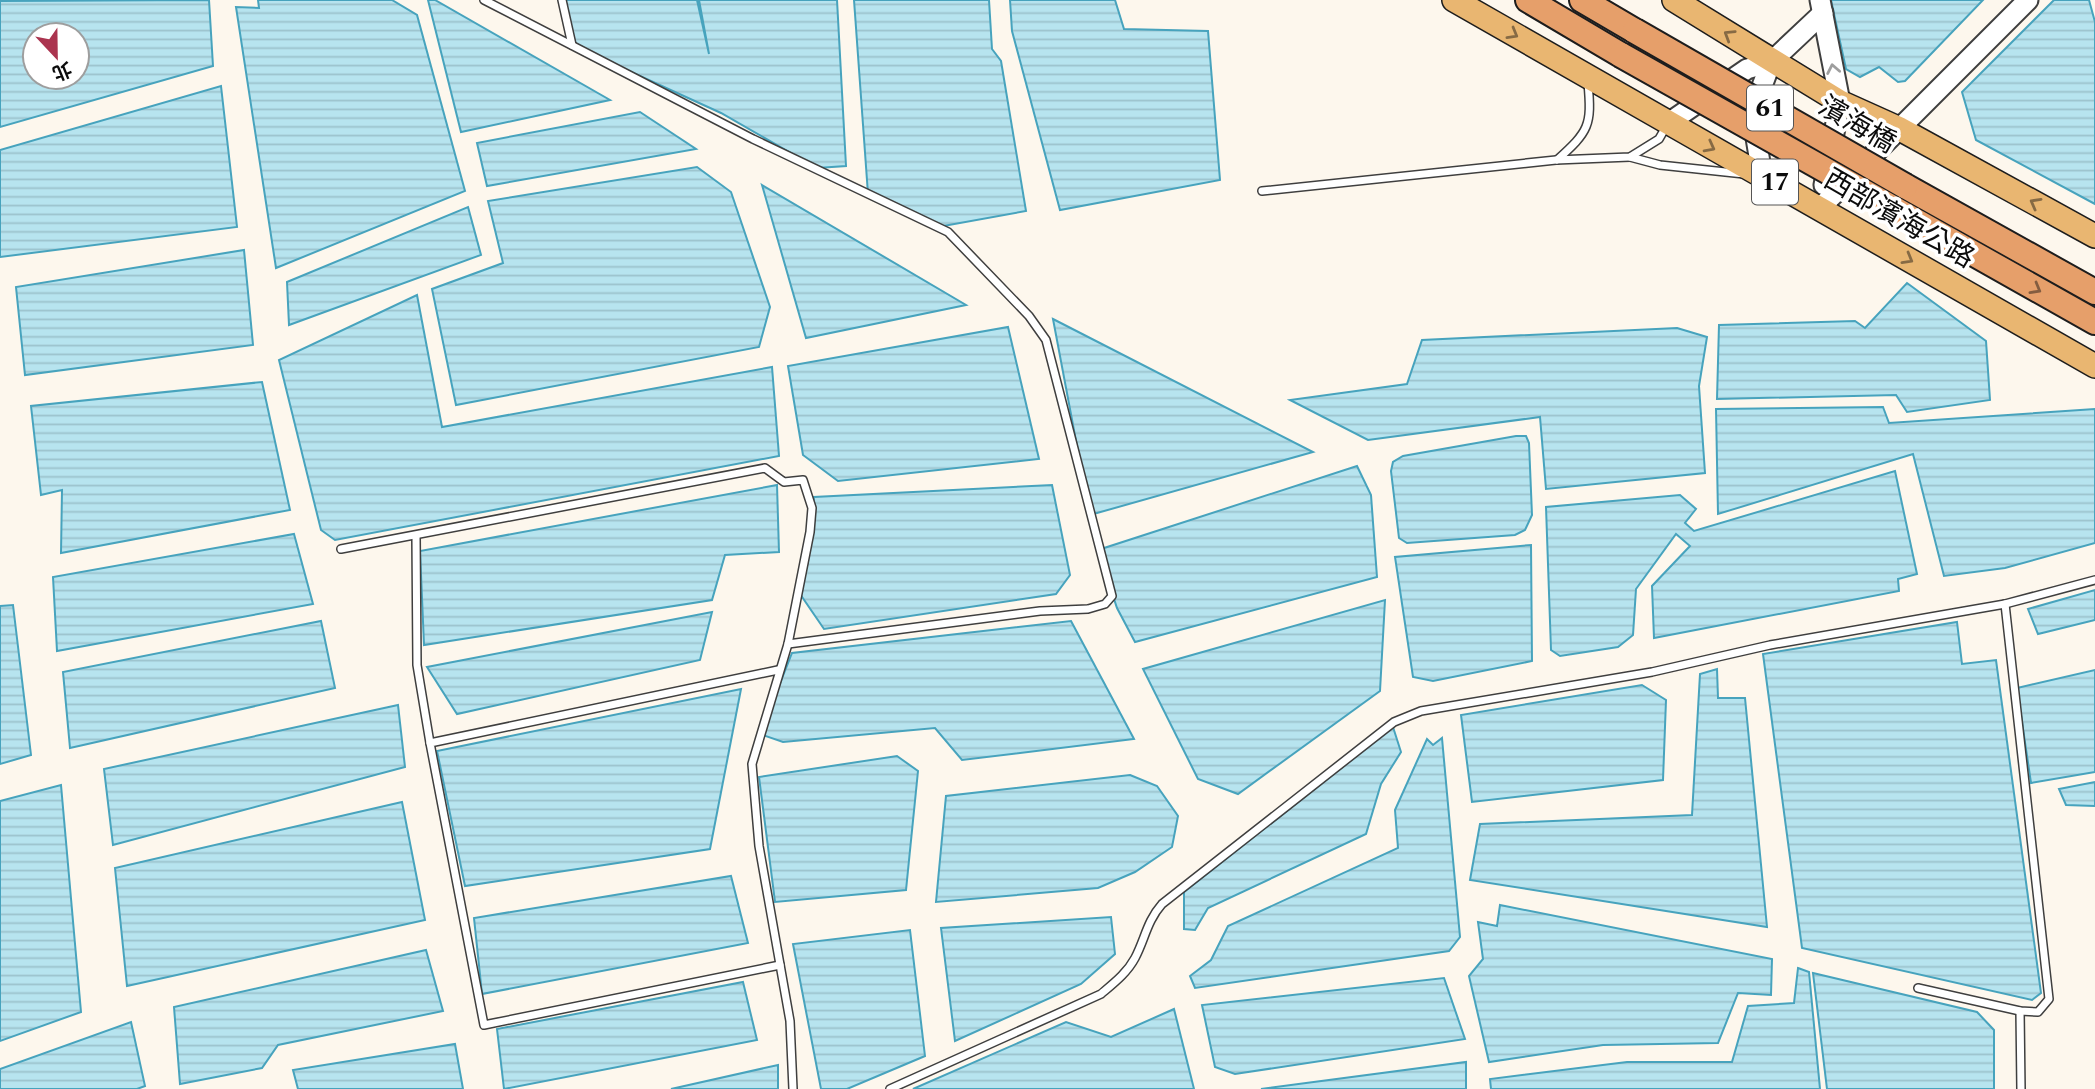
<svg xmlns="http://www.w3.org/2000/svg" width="2095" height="1089" viewBox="0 0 2095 1089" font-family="Spectral,'Noto Sans TC',serif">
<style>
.water{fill:url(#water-rules);stroke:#47a3bd;stroke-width:2;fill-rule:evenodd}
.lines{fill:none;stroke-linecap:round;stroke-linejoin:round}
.service-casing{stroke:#3f3f3f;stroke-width:10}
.tertiary-casing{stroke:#3f3f3f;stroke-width:23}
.primary-casing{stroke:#1d1d1d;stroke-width:26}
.trunk-casing{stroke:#1d1d1d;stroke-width:28}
.service{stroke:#fff;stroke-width:7}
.tertiary{stroke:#fff;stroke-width:19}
.primary{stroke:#e9b671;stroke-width:23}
.trunk{stroke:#e69f6a;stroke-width:24}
.trunk-bridge-casing{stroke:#1d1d1d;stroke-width:28;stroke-linecap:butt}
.trunk-bridge{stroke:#e69f6a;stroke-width:24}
.oneway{stroke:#866a44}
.oneway2{stroke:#9e9e9e}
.oneway3{stroke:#845d40}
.labels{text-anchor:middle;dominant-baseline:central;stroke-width:7;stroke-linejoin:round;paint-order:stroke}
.shield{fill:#fff;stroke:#555;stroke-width:2}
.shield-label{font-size:26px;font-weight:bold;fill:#0c0c0c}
.street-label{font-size:28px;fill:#0c0c0c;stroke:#fff}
</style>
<defs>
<pattern id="water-rules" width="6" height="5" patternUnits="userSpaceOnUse" patternTransform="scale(1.75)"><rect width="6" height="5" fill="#b7e4ef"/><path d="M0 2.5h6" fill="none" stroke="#9cc2cc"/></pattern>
</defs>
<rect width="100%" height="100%" fill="#fdf7ed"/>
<g class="water">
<path d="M209 0 213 66 0 127V1ZM35 35H77V77H35Z"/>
<polygon points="258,0 392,0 417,15 465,191 276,268 236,7 259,8"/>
<polygon points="428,0 435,0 610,100 461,132"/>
<polygon points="562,0 697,0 709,54 699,0 837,0 846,166 817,168 721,113 572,45"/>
<polygon points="854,0 989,0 992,49 1001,61 1026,211 938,227 868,194"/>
<polygon points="1010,0 1115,0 1124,29 1208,31 1220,180 1060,210 1012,31"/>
<polygon points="1831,0 1983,0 1905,81 1898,82 1879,67 1860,77 1846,69"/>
<polygon points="2054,0 2089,0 2095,22 2095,204 1976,140 1962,92"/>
<polygon points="221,86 237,227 0,257 0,150"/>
<polygon points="640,112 696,149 487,186 477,143"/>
<polygon points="697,167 731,192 770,307 759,347 456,405 432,289 503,263 488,201"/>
<polygon points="762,185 966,305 806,338"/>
<polygon points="468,207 481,255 289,325 287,282"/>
<polygon points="244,250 253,345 25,375 16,287"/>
<polygon points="1907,283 1986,341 1990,400 1907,412 1896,395 1717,399 1719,325 1855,321 1865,328"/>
<polygon points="417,295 442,427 772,367 779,456 335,540 321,530 279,360"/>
<polygon points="1053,319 1313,452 1090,515"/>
<polygon points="1008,327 1039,459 838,481 803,455 788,366"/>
<polygon points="1677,328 1707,337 1699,386 1705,473 1546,489 1540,417 1368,440 1290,400 1407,384 1422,340"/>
<polygon points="262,382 290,510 61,553 62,490 41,495 31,406"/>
<polygon points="1883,407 1889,423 2095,409 2095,543 2005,568 1944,576 1913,454 1718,514 1716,409"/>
<polygon points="1516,436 1526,436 1529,443 1532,515 1525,530 1515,535 1407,543 1399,538 1391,471 1393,462 1403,456"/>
<polygon points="1357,466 1371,495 1377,577 1135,642 1117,608 1098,550"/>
<polygon points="1895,471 1917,574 1898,579 1899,591 1654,638 1652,586 1690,546 1676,534 1636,589 1633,635 1618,647 1560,656 1551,650 1546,507 1680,495 1696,509 1685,523 1694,531"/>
<polygon points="777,485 779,552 725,555 712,600 424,645 420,551"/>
<polygon points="1052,485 1070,575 1056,594 824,629 798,591 814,497"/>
<polygon points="294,534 313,604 57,651 53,577"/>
<polygon points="1531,545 1532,661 1433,681 1413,677 1395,557"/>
<polygon points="2095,590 2095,620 2038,634 2028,609"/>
<polygon points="1385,600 1380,691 1238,794 1198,779 1143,669"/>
<polygon points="13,605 31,755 0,764 0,606"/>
<polygon points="712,612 700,660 457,714 427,667"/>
<polygon points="321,621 335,688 70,748 63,672"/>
<polygon points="1071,621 1134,739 962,760 935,728 783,742 760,734 792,653"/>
<polygon points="1957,622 1962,664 1996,660 2041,993 2032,1000 1802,948 1763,654"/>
<polygon points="1717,669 1718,698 1745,698 1767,927 1470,880 1480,824 1692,815 1700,674"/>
<polygon points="2095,670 2095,772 2031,783 2017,688"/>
<polygon points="1642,685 1666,700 1663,780 1472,802 1461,715"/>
<polygon points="741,689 710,849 465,886 437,751"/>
<polygon points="398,705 405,767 113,845 104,769"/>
<polygon points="1393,727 1401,752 1381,784 1366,834 1208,908 1195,930 1184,929 1184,892"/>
<polygon points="1442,738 1460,937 1449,951 1195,988 1190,976 1211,960 1228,926 1398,848 1395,810 1427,739 1433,745"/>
<polygon points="897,756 918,771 906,890 775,902 759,777"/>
<polygon points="1130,775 1157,786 1178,816 1172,847 1135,872 1098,888 936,902 946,796"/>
<polygon points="2095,782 2095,806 2066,805 2059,789"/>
<polygon points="61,785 81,1012 0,1041 0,801"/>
<polygon points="402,802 425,920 127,986 115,868"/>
<polygon points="731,876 748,943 482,994 474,918"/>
<polygon points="1500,905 1772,959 1771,995 1738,993 1718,1043 1603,1045 1489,1062 1469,976 1483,959 1478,922 1497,926"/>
<polygon points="1111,917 1115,954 1081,984 955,1041 941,928"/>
<polygon points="910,930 925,1056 847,1089 821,1089 793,944"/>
<polygon points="426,950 443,1011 278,1045 262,1068 180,1084 174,1007"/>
<polygon points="1798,968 1809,972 1820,1089 1491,1089 1490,1079 1627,1062 1732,1062 1748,1006 1794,1003"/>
<polygon points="1813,973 1977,1012 1994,1030 1994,1089 1827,1089"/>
<polygon points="1444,978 1465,1039 1235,1074 1215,1067 1202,1005"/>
<polygon points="743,982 757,1040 504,1089 497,1029"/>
<polygon points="1174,1009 1194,1089 913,1089 1066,1022 1111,1037"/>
<polygon points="131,1022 145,1086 137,1089 0,1089 0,1069"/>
<polygon points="455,1044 463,1089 298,1089 293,1070"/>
<polygon points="1466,1062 1466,1089 1261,1089"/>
<polygon points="778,1065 778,1089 671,1089"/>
</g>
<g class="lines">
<g class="service-casing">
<g id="service">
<polyline points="484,0 753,139 948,232 1029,316 1046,340 1112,596 1105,604 1088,609 1040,611 788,644"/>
<polyline points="562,0 572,45"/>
<polyline points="1630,157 1660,165 1744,174"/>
<path d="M1557 160C1589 131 1592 126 1588 83"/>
<polyline points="1262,191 1556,160 1630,157 1659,139 1667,125"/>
<polyline points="416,536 417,665 430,743"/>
<polyline points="341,549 765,468 784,482 803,480 812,508 810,532 788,644 752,764 759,846 790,1021 793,1089"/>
<polyline points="778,670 430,743 484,1025 780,965"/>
<polyline points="1918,988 2020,1011 2038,1012 2049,999 2005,604"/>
<polyline points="2020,1011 2021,1089"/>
<path d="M890 1089 1101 994C1114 983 1127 973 1135 958 1145 939 1147 921 1162 904L1394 722 1421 711 1652 672 1770 645 2005 604 2095 580"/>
</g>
</g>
<g class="tertiary-casing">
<g id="tertiary">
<polyline points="1820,0 1840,102 1824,185"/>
<polyline points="1667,124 1747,69 1771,62 1823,13"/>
<polyline points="1762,175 1752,113 1771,62"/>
<polyline points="1820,208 2028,0"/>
</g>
</g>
<g class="primary-casing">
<g id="primary">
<polyline points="1454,0 2095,366"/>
<polyline points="1674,0 1840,102 1900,129 2095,236"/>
</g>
</g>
<g class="trunk-casing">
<g id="trunk">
<polyline points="1528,0 1621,55"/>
<polyline points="1582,0 1635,31"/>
<polyline points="1905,186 2095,292"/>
<polyline points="1891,207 2095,322"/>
</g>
</g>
<use href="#service" class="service"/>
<use href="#tertiary" class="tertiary"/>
<use href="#primary" class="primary"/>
<use href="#trunk" class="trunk"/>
<g class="trunk-bridge-casing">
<g id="trunk-bridge">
<polyline points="1635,31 1905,186"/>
<polyline points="1621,55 1891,207"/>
</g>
</g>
<use href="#trunk-bridge" class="trunk-bridge"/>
</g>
<defs><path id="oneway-chevron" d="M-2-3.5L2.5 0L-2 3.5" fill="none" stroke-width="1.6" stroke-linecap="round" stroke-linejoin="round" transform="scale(1.75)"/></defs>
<g class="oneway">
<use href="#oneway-chevron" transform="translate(1513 34) rotate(30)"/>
<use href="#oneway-chevron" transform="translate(1729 35) rotate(-148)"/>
<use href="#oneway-chevron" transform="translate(1710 147) rotate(28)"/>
<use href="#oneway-chevron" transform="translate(2035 203) rotate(-151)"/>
<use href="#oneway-chevron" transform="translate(1908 259) rotate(30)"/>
</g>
<use class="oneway2" href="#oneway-chevron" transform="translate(1833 69) rotate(-101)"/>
<use class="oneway3" href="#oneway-chevron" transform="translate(2036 289) rotate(30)"/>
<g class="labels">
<g class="shield">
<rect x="1747" y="85.5" width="46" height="45" rx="5"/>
<rect x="1752" y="159.5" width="46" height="45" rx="5"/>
</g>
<g class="shield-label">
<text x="1770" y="108">61</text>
<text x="1775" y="182">17</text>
</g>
<g class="street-label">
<text transform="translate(1857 125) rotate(30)">濱海橋</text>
<text transform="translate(1899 219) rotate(30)">西部濱海公路</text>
</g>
</g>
<g transform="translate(56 56) rotate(158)"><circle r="33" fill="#ffffff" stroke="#9e9e9e" stroke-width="2"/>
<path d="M0-5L12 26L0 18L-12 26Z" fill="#ab344f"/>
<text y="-10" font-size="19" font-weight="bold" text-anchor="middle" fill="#0c0c0c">北</text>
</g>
</svg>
